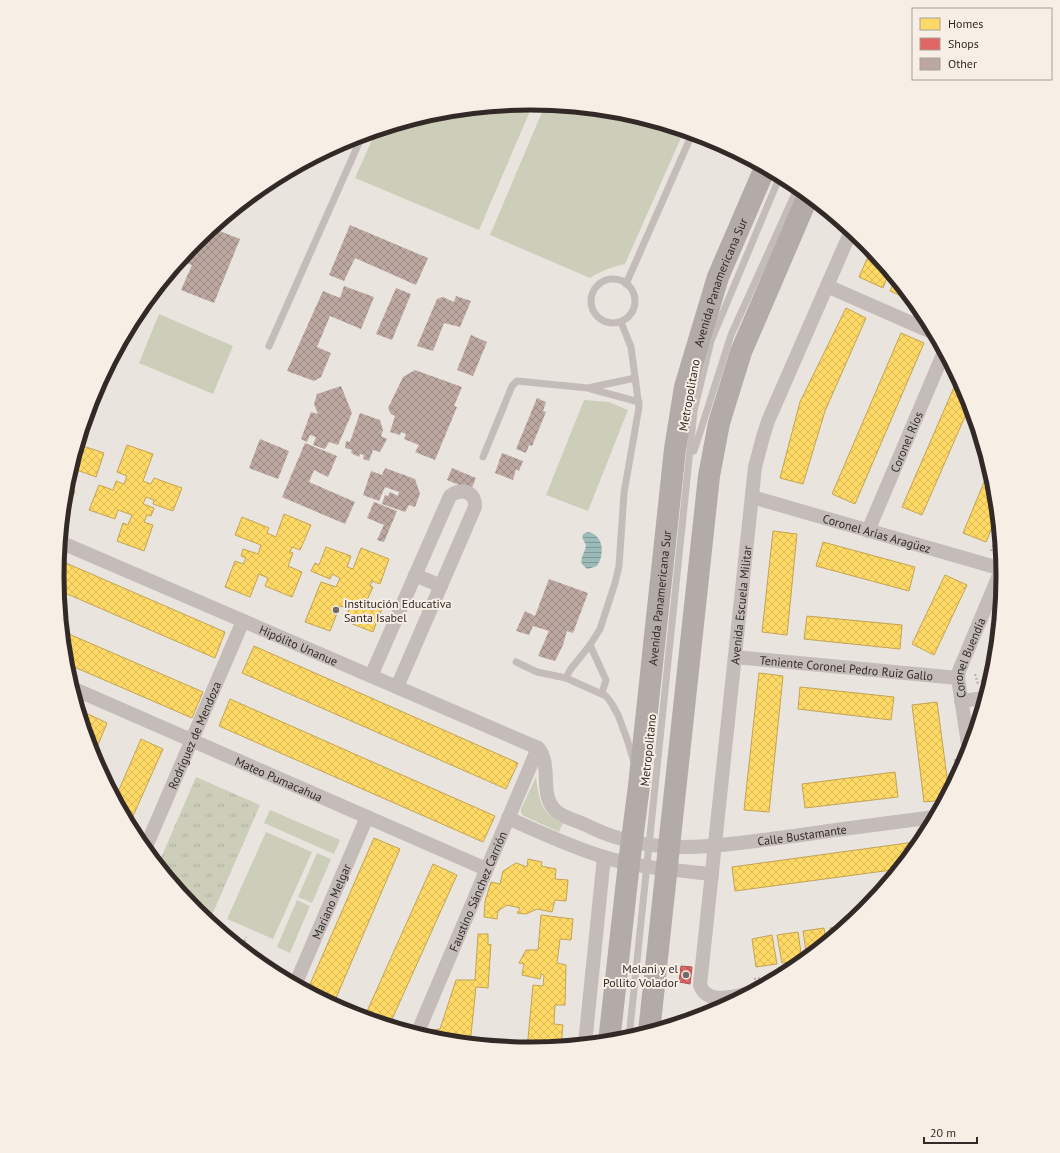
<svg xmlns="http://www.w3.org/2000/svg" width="1060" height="1153" viewBox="0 0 1060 1153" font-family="'PT Sans',sans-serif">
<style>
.grass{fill:#ccceba}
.park{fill:url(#park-tufts)}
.water{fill:url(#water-rules)}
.homes{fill:url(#homes-cross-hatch);stroke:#c2a453}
.shops{fill:url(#shops-cross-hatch);stroke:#ac5453}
.building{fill:url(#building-cross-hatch)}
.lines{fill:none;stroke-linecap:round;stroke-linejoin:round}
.path{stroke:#bcb5b0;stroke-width:2.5;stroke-dasharray:2 2;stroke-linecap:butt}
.lane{stroke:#c3bcb8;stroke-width:7}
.street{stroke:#c3bcb8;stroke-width:14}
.primary{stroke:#b2aba7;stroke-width:22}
.poi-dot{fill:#736b67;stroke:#f7eee5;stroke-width:1.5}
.labels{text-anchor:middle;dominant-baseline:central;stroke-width:4;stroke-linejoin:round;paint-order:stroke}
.street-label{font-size:12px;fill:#332a27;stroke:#f7eee5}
.poi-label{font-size:12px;fill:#332a27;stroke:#f7eee5;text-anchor:start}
.rim{fill:none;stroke:#332a27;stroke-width:5}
</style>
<defs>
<pattern id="park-tufts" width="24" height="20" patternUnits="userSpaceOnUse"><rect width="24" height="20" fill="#ccceba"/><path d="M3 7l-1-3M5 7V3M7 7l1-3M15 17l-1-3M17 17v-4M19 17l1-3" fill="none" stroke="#b0b1a0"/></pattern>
<pattern id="water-rules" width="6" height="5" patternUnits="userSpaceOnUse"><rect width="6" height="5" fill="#9cbbb8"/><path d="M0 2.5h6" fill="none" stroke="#809896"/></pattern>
<pattern id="homes-cross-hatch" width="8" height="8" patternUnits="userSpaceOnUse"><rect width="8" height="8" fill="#ffd966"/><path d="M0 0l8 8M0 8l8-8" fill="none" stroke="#dbba58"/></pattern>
<pattern id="shops-cross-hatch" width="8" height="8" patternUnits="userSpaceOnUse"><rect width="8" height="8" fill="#e06666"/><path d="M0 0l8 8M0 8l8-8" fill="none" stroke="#b65454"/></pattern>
<pattern id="building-cross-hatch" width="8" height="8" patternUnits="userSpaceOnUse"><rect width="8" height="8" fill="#bca8a1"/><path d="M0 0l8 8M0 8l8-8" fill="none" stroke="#998983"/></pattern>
</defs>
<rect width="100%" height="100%" fill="#eae4df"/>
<g class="grass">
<polygon points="530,104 533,104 479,230 355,178 376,131 438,113"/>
<path d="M545 105 623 113 684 131 625 264C611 267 601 271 590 278L490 235Z"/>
<polygon points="159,314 233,346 213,394 139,363"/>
<polygon points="584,400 609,402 628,410 588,511 546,495"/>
<path d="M536 777C539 799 540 813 563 823L559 832 524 816 521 813V809Z"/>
<polygon points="270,810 340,840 334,854 264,823"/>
<polygon points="266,832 312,852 273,939 227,919"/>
<polygon points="317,853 331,859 312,903 298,897"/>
<polygon points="297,900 310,906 290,953 277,947"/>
<polygon points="264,961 282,969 279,976 261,965"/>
</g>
<polygon class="park" points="196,777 260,805 209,922 195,911 158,865"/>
<path class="water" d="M588 532C604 535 605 555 597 566L588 569C575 562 585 555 586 545 583 539 579 534 588 532Z"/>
<g class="homes">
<polygon points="871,250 889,272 883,288 859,277"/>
<polygon points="895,280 913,301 890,291"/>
<polygon points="846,308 866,318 825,411 803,484 780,478 800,402"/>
<polygon points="901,333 924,343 855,504 832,494"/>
<polygon points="958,378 967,396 970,405 922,515 902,507"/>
<polygon points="127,445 153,454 143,481 151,484 154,478 182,488 173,511 153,504 154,500 146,497 143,504 154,508 151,516 147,515 144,522 153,525 144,551 117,541 123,523 128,525 132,515 118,510 115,519 89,510 99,485 113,490 116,481 124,484 127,476 117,472"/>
<polygon points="83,446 104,453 96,477 77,470 79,465 73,463 76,450 81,452"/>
<polygon points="989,470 994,484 997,515 986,542 963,533"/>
<polygon points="70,473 77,476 74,483 68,481 66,485"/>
<polygon points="66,487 75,491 65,517 63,516"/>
<polygon points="284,514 311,525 300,550 292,547 290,552 293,553 288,566 302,572 292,597 265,586 268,578 259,574 250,597 225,587 235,561 243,564 246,558 241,556 243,549 258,554 261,545 235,535 242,517 269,528 267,533 276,537"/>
<polygon points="773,531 797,534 787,635 762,632"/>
<polygon points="823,542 915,567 909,591 816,566"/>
<polygon points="326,547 351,556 347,567 353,569 361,548 389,559 380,584 372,581 370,586 373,587 367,600 383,606 373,632 345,621 349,609 340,606 330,631 305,622 321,582 336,587 340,578 332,574 330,579 311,571 315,563 319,565"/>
<polygon points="59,560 225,632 215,658 58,590 57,576"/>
<polygon points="945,575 967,585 934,655 912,644"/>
<polygon points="807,616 902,625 900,649 804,639"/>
<polygon points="62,631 203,692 192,718 65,663"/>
<polygon points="254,646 518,763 506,789 242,673"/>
<polygon points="759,673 783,676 769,812 744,810"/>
<polygon points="800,687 894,697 891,720 798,709"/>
<polygon points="230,699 495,816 483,842 219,726"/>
<polygon points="937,702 949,792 945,800 924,802 912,705"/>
<polygon points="86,713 107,723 93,757 82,721"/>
<polygon points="141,739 163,749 129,825 115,799"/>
<polygon points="895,772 898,797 805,808 802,784"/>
<polygon points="374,838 400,849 333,1005 307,991"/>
<polygon points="922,841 899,869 735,891 732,867"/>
<polygon points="528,859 542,862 541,866 556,869 555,879 568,880 566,901 555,900 552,912 537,909 526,914 517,913 520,908 507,905 498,911 497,919 484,917 485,901 491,882 500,884 503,871 516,863 527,867"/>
<polygon points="433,864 457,875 389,1026 364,1018"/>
<polygon points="541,915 573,919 571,940 560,939 557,963 566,965 565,1005 555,1005 554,1024 563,1025 561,1046 530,1049 527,1049 533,985 543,986 544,975 541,974 540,979 522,975 524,964 519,963 526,950 538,950"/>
<polygon points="848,925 831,938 830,928"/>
<polygon points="824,928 826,943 807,958 803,931"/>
<polygon points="223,931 234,935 232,941 222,933"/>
<polygon points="798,932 802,960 782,963 777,935"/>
<polygon points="478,934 488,934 488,945 491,944 488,988 476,987 470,1044 437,1040 430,1038 432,1030 440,1029 456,980 475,980"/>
<polygon points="772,935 777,964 756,967 752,939"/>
</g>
<polygon class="shops" points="681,966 692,967 690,984 679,982"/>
<g class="building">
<polygon points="350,225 428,258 416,285 355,258 344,281 329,275"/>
<polygon points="212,228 240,239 214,303 181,290 192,265 180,261 192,247 200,250 207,233"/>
<polygon points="173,269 168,283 164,281"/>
<polygon points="344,286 374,297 361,329 330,316 317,347 331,353 321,377 314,381 287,371 323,291 340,298"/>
<polygon points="396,288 411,294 392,340 376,334"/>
<polygon points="456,296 471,301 460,327 444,323 433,351 417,346 437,299 443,297 454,302"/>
<polygon points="471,335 487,342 473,376 457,370"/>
<polygon points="415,370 462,387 454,406 457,407 435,460 415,452 419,445 404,439 406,434 401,432 400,435 390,432 395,416 391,414 388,408 403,377"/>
<polygon points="341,386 352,413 338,445 329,442 325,449 313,445 316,437 310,435 307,442 301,439 311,412 318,414 314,404 317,394"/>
<polygon points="537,398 546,402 543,411 546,412 532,446 529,445 526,453 516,449"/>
<polygon points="360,413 380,420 383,430 381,436 387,439 380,452 373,450 369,461 363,459 364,455 360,454 359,457 351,453 352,450 345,448 346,441 350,442"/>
<polygon points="260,439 289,451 278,479 249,468"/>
<polygon points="305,443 337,456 328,477 314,470 309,482 355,502 345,524 282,497"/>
<polygon points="502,453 523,461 519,471 516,469 513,480 495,473"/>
<polygon points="385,468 415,479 420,494 415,507 409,505 405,512 382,504 385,495 388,496 390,492 398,496 399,492 385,487 379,501 363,495 371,471 382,475"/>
<polygon points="452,468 476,478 471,490 447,480"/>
<polygon points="374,502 397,511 384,542 377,540 384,525 367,518"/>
<polygon points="549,579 588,593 573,633 567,631 563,645 555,661 538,656 549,631 533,626 529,635 516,631 525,611 535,616"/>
</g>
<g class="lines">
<g class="path">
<polyline points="991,551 999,533"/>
<polyline points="995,626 997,638"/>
<polyline points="975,674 978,684"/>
<polyline points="981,681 991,680"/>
<polyline points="955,759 957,776"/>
<polyline points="242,949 246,937"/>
<polyline points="754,979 782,976"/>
</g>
<g class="lane">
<circle cx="613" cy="301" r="22"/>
<polyline points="626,284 692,134"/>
<polyline points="269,346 362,136"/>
<polyline points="591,389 639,402"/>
<polyline points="694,451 731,335 798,187"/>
<polyline points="483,457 512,386 517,381 588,388 635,378"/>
<polyline points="590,645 606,680 602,693"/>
<polyline points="516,662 537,672 566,678 606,696 612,704 618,715 627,739 634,762"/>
<polyline points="566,678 570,670 590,645 600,629 615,583 619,566 624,493 639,407 631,347 621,322"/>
<polyline points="629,1038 694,411 711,341 780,176"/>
</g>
<g class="street">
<polyline points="827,286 934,333"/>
<path id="s1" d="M752 497 1002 569"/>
<path id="s2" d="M868 531 944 352"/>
<path id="s3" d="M60 542 538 748C553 765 538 794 556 811 564 818 576 820 586 825 654 860 721 845 794 836 841 829 888 823 935 817"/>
<polyline points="415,575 441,586"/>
<path id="s4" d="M735 657 958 678"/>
<path d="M371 676 450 496C462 487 476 492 475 507L397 687"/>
<path id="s5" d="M72 688 486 869"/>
<polyline points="961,701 985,698"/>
<path id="s6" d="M969 751 958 678 959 671 1002 568"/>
<path d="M508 818C539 832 571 847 604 857 638 868 676 870 712 874"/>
<path id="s7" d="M145 849 243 621"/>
<path id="s8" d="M295 985 367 817"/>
<path id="s9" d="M747 994C731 996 707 1005 700 985L755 467 763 437 768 421 851 231"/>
<path id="s10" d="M417 1034 538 748"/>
<polyline points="585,1044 604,857"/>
</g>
<g class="primary">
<polyline points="649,1032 709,476 719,423 741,352 808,196"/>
<path id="s11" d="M609 1042 629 863 639 786 675 449 685 387 718 277 765 168"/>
</g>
</g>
<g class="poi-dot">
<circle cx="336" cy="610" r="4"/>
<circle cx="686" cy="975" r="4"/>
</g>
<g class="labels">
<g class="street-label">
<text stroke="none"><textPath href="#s11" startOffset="770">Avenida Panamericana Sur</textPath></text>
<text transform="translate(689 395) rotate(-80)">Metropolitano</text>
<text stroke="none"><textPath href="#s2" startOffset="97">Coronel Ríos</textPath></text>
<text stroke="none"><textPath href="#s1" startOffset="130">Coronel Arias Aragüez</textPath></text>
<text stroke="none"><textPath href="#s11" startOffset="447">Avenida Panamericana Sur</textPath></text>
<text stroke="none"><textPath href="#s9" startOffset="435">Avenida Escuela Militar</textPath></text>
<text stroke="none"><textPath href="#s3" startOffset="260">Hipólito Unanue</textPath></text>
<text stroke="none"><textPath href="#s6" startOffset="96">Coronel Buendía</textPath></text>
<text stroke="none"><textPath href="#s4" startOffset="112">Teniente Coronel Pedro Ruiz Gallo</textPath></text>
<text stroke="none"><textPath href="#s7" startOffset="124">Rodríguez de Mendoza</textPath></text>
<text transform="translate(648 750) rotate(-84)">Metropolitano</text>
<text stroke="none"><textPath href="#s5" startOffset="226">Mateo Pumacahua</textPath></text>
<text stroke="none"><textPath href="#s3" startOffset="841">Calle Bustamante</textPath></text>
<text stroke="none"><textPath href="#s10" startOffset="155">Faustino Sánchez Carrión</textPath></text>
<text stroke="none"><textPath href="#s8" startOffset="91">Mariano Melgar</textPath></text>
</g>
<g class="poi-label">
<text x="344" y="603">Institución Educativa<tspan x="344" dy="14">Santa Isabel</tspan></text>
<text x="678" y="968" text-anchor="end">Melani y el<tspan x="678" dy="14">Pollito Volador</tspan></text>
</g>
</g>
<path d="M0 0H1060V1153H0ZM64 576a466 466 0 1 1 932 0a466 466 0 1 1-932 0Z" fill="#f7eee5" fill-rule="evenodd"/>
<path class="rim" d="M64 576a466 466 0 1 1 932 0a466 466 0 1 1-932 0Z"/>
<rect x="912" y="8" width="140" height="72" fill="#f7eee5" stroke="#a9a099"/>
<rect x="920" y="18" width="20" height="12" fill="#ffd966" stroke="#a9a099"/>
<text x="948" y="28" font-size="12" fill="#332a27">Homes</text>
<rect x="920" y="38" width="20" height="12" fill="#e06666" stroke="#a9a099"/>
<text x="948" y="48" font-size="12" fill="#332a27">Shops</text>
<rect x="920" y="58" width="20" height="12" fill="#bca8a1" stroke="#a9a099"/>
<text x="948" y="68" font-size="12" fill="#332a27">Other</text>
<path d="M924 1137v6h53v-6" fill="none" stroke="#332a27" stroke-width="2"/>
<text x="930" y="1137" font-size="12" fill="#332a27" stroke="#f7eee5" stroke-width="3" paint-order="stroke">20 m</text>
</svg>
